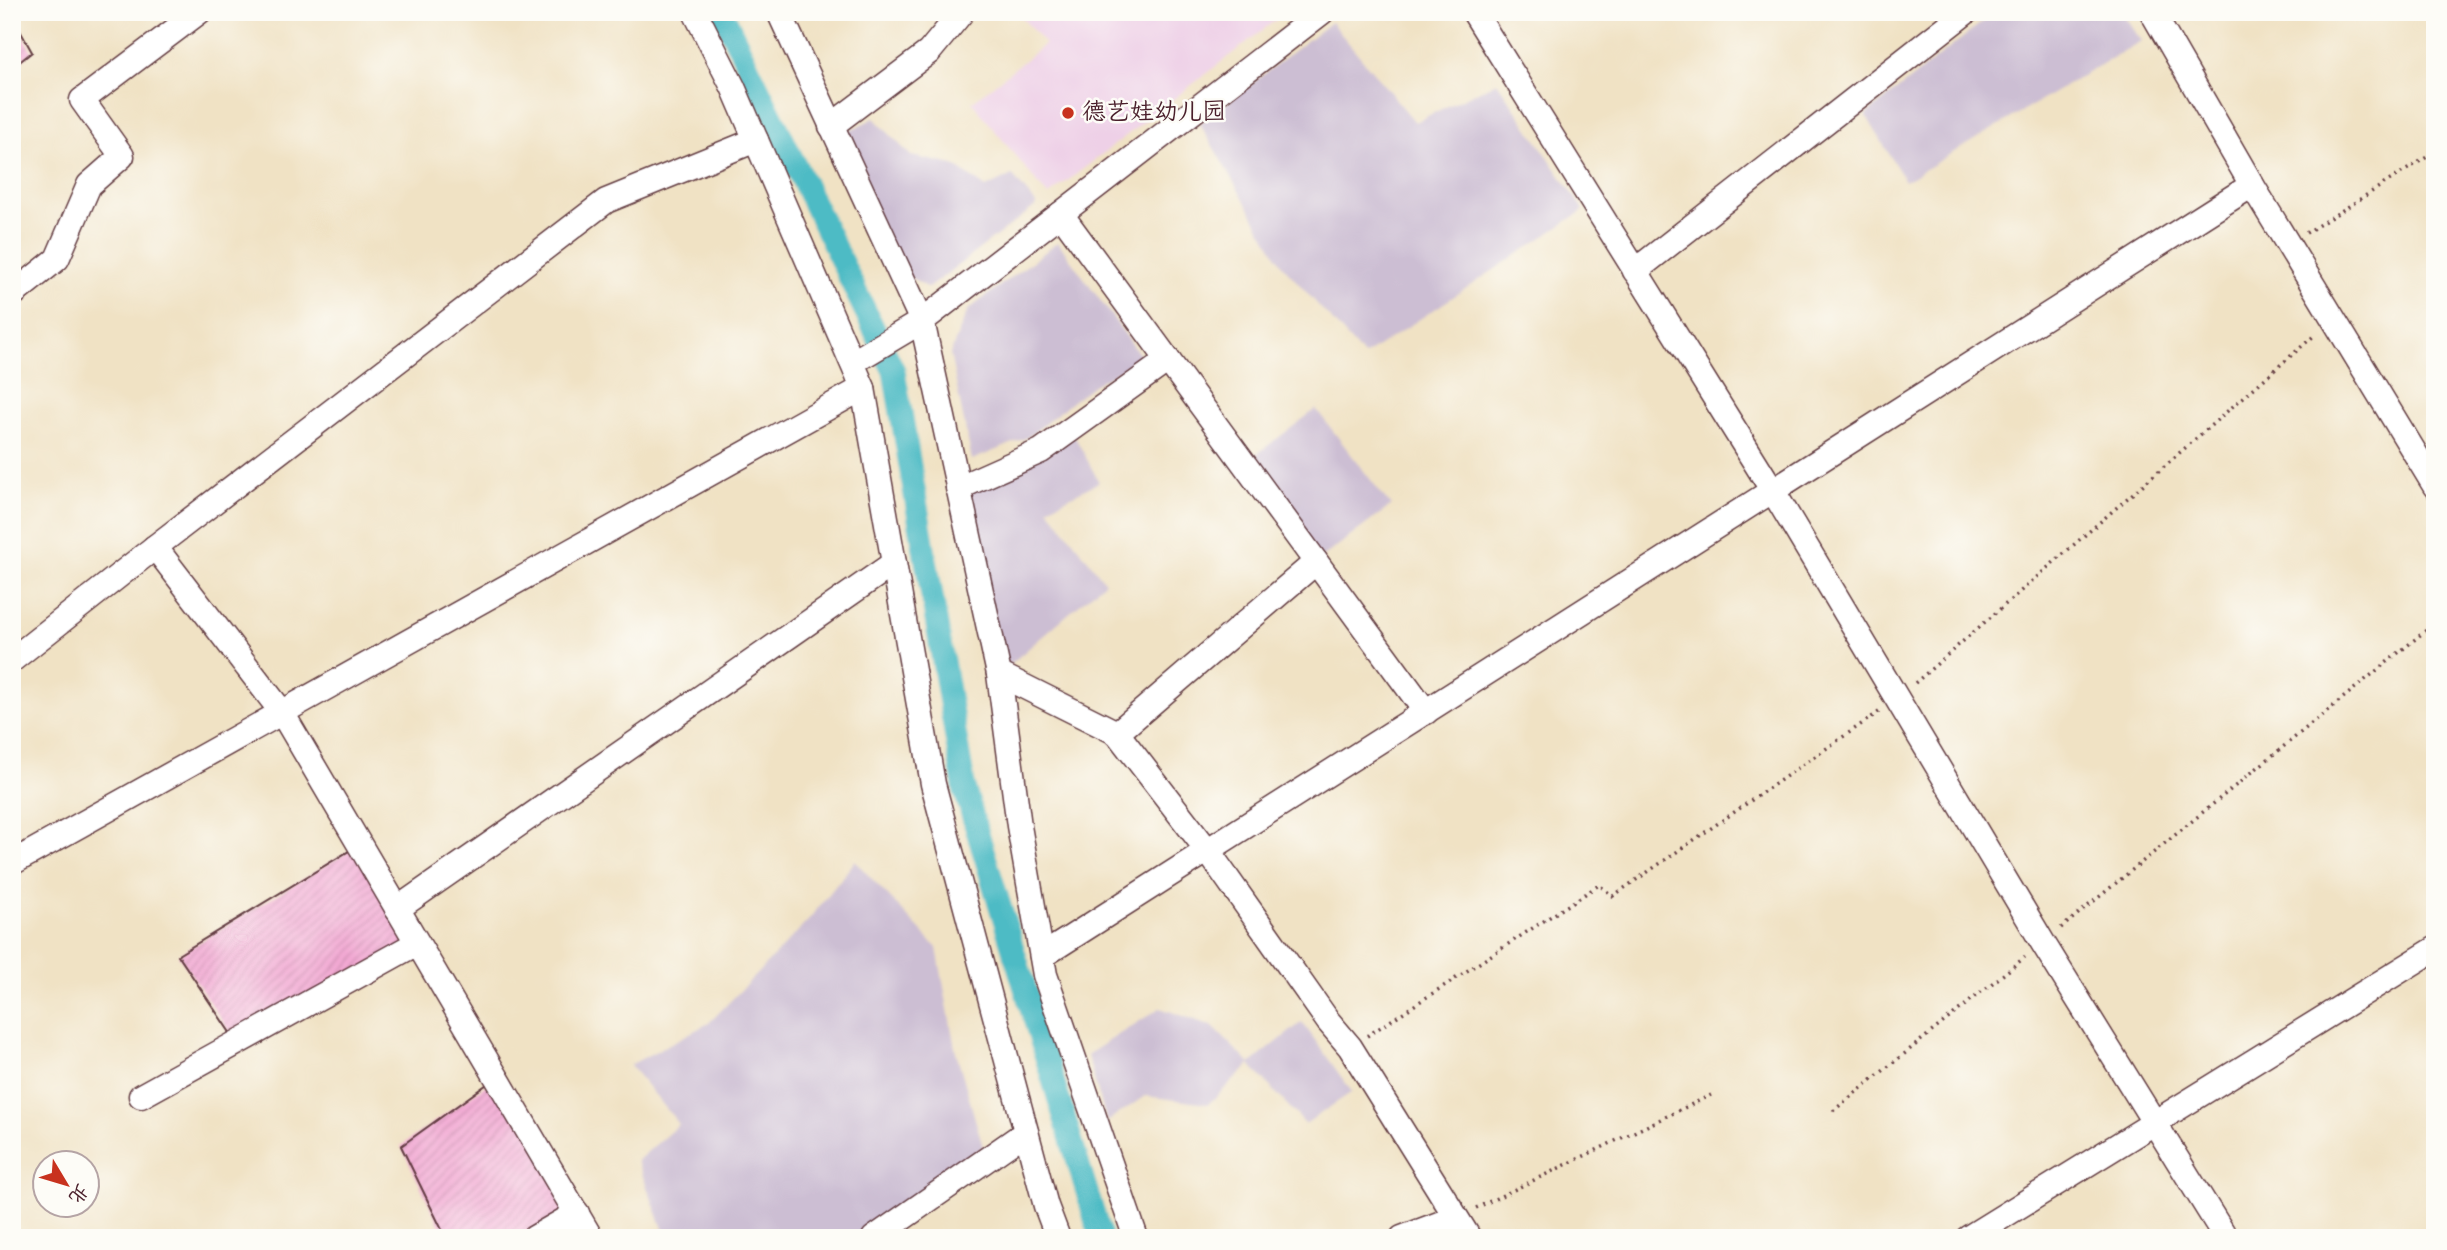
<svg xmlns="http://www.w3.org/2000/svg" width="2447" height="1250" viewBox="0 0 2447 1250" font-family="'Indie Flower','LXGW WenKai TC',sans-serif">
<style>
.built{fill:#eed0e7}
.industrial{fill:#ccbed3}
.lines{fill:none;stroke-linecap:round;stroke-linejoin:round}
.canal{stroke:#4dbbc5;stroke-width:23}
.building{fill:url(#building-hatch)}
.minor-casing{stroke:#633c42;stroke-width:27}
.path{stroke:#633c42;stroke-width:3.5;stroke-dasharray:2 5;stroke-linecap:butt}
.minor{stroke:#fff;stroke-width:24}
.poi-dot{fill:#c8321e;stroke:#fdfcf7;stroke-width:2.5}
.labels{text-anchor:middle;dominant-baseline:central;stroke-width:5;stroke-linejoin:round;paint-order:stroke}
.poi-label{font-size:24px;fill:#4a1f2b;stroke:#fdfcf7;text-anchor:start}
</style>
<defs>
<pattern id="building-hatch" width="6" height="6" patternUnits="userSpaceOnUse" patternTransform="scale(1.75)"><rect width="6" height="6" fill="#f2a9d3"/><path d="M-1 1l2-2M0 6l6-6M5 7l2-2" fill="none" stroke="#d191b5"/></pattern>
</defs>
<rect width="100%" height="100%" fill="#fdfcf7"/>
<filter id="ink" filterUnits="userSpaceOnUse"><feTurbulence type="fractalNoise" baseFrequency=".0143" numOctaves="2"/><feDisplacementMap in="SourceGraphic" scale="14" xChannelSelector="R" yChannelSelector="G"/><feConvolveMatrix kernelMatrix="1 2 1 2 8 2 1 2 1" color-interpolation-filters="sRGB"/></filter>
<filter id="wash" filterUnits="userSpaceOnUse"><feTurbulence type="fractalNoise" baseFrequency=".00686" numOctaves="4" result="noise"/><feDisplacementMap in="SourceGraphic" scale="28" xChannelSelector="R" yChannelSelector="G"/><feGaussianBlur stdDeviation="1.57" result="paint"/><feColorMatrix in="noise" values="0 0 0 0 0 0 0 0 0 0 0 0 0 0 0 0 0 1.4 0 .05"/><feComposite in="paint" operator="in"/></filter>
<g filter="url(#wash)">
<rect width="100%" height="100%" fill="#f0e2c4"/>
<polygon class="built" points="1017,12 1286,12 1048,196 972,102 1045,44"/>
<g class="industrial">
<polygon points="1995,12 2122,12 2141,41 1905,181 1866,115"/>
<polygon points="1331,22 1415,122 1497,82 1584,210 1364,356 1282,265 1200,124"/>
<polygon points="874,118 911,156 954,165 986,188 1012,175 1037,205 928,288 897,269 837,137"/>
<polygon points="1058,242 1142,358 1093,385 1028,437 972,460 950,354 968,310"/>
<polygon points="1316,409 1391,506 1316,562 1244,464"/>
<polygon points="1074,435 1099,482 1048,508 1105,582 999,674 958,488"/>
<polygon points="855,861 937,948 955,1048 983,1147 853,1238 653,1238 664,1231 637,1161 679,1124 630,1065 709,1023 807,922"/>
<polygon points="1160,1008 1212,1026 1250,1064 1302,1022 1352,1092 1305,1124 1250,1065 1208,1104 1145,1096 1107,1122 1087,1055"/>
</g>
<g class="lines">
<polyline class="canal" points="722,12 894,371 965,791 1101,1238"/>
</g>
<g id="blocks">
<g class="building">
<polygon points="12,12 19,12 13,18 32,52 12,68"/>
<polygon points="359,845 417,943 237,1043 178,955"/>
<polygon points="497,1077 591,1238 446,1238 401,1146"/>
</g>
</g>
</g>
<g filter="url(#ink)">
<use href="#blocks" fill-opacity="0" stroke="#633c42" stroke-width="2"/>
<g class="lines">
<g class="minor-casing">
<g id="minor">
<polyline points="695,12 733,87 863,388 933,784 1046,1206 1058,1238"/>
<polyline points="779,12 922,321 999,674 1019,826 1045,975 1136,1238"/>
<polyline points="1474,12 1773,491 2043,943 2226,1238"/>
<polyline points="2152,12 2252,185 2435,486"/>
<polyline points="831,126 929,52 962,12"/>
<polyline points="1061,214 1426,712"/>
<polyline points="1635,271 1966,12"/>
<polyline points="12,295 57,259 89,185 122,156 82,100 199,12"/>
<polyline points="853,362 922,321 1322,12"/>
<polyline points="958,488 1041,451 1168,360"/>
<polyline points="155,547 281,711 591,1238"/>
<polyline points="12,660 155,547 606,201 756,140"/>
<polyline points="999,674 1117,733 1208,851 1328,1021 1350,1047 1469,1238"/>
<polyline points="1117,733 1316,562"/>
<polyline points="12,863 863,388"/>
<polyline points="397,909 894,563"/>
<polyline points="1042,956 2252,185"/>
<polyline points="141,1096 417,943"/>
<polyline points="534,1238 577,1213"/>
<polyline points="874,1238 1026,1132"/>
<polyline points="1402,1238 1455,1218"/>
<polyline points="1968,1238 2435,949"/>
</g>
</g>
<g class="path">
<polyline points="2427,12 2435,24"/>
<polyline points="2306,233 2435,152"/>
<polyline points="1915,683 2316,334"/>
<polyline points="2061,928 2435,623"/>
<polyline points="1367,1036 1599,885 1613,896 1879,712"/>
<polyline points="1833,1111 2025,957"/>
<polyline points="1476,1208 1711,1095"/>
</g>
<use href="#minor" class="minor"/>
</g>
</g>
<circle class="poi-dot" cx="1068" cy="113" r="7"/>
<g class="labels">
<g class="poi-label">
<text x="1082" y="113">德艺娃幼儿园</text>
</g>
</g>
<rect width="2447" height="1250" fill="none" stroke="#fdfcf7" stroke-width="42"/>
<g transform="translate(66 1184) rotate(128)"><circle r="33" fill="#fdfcf7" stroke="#b5a4a5" stroke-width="2"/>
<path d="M0-5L12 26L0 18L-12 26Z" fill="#c8321e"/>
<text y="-10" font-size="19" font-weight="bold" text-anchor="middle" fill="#4a1f2b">北</text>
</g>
</svg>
